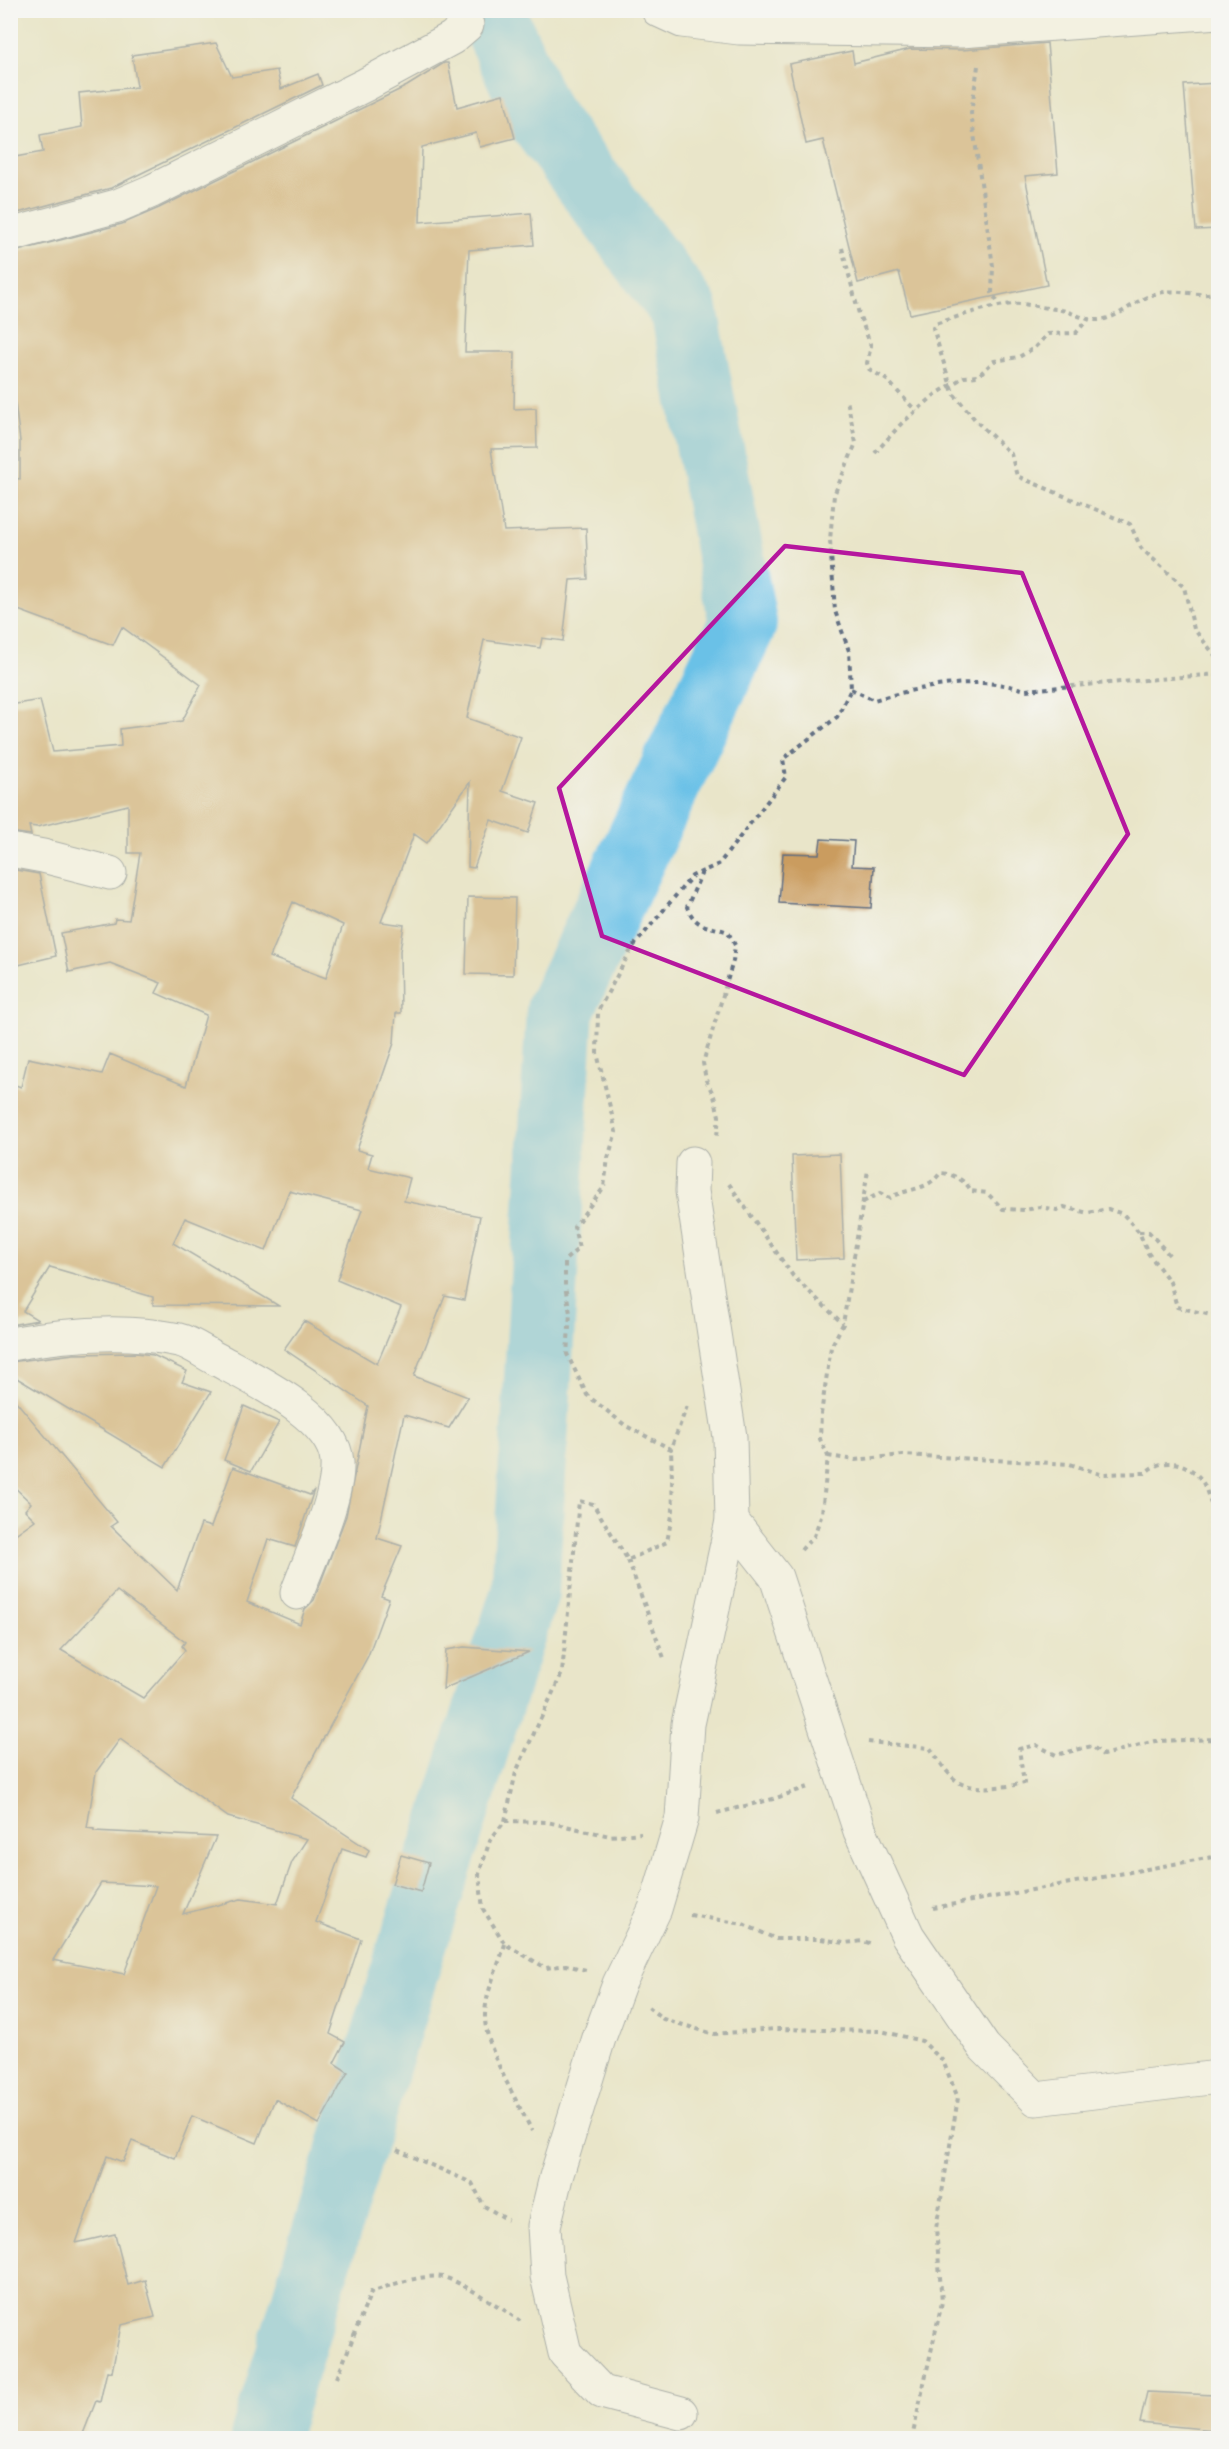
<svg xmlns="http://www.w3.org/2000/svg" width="1229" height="2449" viewBox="0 0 1229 2449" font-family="'IM FELL Double Pica',serif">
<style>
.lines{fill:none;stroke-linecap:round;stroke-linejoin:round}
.river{stroke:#6ac1e7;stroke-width:68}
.building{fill:#ca9c5e;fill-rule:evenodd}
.street-casing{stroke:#636f83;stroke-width:35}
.path{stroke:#636f83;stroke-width:4;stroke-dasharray:4.5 4.5;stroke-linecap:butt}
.street{stroke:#fff;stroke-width:33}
.marked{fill:none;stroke:#b5179e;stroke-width:4.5;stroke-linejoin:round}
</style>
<rect width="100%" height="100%" fill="#f6f6f2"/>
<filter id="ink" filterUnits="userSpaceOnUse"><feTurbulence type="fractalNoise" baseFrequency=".0167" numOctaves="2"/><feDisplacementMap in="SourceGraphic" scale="12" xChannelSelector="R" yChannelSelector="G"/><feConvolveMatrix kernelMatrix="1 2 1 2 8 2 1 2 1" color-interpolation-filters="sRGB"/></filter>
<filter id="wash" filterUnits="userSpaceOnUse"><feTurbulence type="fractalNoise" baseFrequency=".008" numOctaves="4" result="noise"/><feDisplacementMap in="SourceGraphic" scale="24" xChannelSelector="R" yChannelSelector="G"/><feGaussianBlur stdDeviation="1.35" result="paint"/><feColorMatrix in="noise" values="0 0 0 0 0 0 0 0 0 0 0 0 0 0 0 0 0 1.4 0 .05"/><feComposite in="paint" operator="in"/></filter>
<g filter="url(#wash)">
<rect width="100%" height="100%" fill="#e9e5c9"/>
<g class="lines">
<polyline class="river" points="264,2438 412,1947 525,1592 560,1010 743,623 684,310 538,115 490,10"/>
</g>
<g id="blocks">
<g class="building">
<polygon points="216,43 232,77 277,70 281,89 318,74 322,85 111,188 10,215 10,158 43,152 40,135 82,127 79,93 137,87 132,55"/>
<polygon points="1047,43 1058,173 1025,176 1047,285 910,314 899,272 858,283 823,140 806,144 789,64 852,51 854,63 910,49 962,50"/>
<path d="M444 63H448L457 107 503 94 515 138 480 147 476 133 422 147 420 222 531 213 534 245 469 250 465 352H515L514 409 536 408 537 448 491 449 504 531 586 528 588 579 570 580 563 641 542 638 540 648 484 640 467 718 521 737 502 791 538 803 528 833 491 820 474 868 468 867 470 782 427 843 414 834 381 922 404 925 400 951 401 1013H396L394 1043 357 1150 372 1154 368 1168 410 1178 404 1201 480 1216 464 1300 445 1296 414 1376 468 1397 449 1428 404 1415 377 1538 402 1546 381 1596 389 1599 368 1656 291 1798 369 1850 366 1857 342 1849 316 1922 361 1939 330 2034 345 2042 334 2063 348 2072 319 2124 275 2099 257 2143 192 2116 175 2158 132 2141 123 2162 107 2156 76 2243 115 2234 128 2285 145 2280 155 2317 121 2325 112 2372 107 2371 100 2402 96 2401 81 2439H10V1538L35 1520 25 1510 31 1503 10 1483V1394L117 1522 111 1526 177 1590 201 1524 211 1527 233 1467 310 1495 314 1490 295 1547 268 1539 247 1602 300 1624 305 1609 314 1600 346 1516 368 1406 284 1349 304 1321 377 1364 401 1307 337 1280 362 1210 289 1191 266 1251 185 1218 173 1243 279 1306 153 1305V1297L50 1267 23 1311 38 1320 10 1325V1083L21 1087 28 1058 102 1074 110 1054 186 1086 206 1015 156 993 161 983 110 963 69 972 61 933 114 923 115 919 129 920 140 853H128V805L37 827 29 826 31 835 10 832V705L40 700 53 752 121 746 120 729 182 721 201 685 122 627 113 645 10 607V478L20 479V441L10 365V253L122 224 159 208 407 86ZM293 902 343 925 326 978 270 957ZM117 1591 185 1642 182 1646 185 1650 143 1698 61 1650ZM120 1739 228 1817 307 1839 292 1862 277 1904 241 1899 183 1914 216 1837 94 1831V1829L87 1828 96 1772ZM101 1883 156 1886 124 1974 53 1960Z"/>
<polygon points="1218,83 1218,229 1196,230 1184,85"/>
<polygon points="821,839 854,841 852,866 874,867 871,908 779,903 783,853 819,854"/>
<polygon points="10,869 39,874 56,956 10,967"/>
<polygon points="468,897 515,898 513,975 466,974"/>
<polygon points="840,1154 844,1258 796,1260 792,1156"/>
<polygon points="136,1353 153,1355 187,1371 182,1382 211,1392 165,1467 10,1374 10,1362 74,1354"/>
<polygon points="244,1406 279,1422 251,1471 224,1460"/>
<polygon points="464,1647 529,1652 443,1689 446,1650"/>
<polygon points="401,1855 429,1863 421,1892 392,1884"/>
<polygon points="1147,2392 1214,2395 1215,2430 1140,2423"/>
</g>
</g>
</g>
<g filter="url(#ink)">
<use href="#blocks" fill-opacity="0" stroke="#636f83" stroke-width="1.5"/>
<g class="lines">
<g class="street-casing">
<g id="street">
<polyline points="658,10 682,21 739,28 961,31 1218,12"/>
<polyline points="10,235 117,206 152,191 365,85 452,38 467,25"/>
<polyline points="10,850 43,856 110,873"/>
<path d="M10 1344C64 1334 125 1329 179 1340 192 1343 207 1355 220 1361 255 1380 334 1417 337 1462 339 1497 310 1558 297 1593"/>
<polyline points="732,1521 776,1577 860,1831 908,1936 984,2047 1036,2099 1218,2077"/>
<polyline points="681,2413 602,2392 565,2353 547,2276 544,2226 556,2177 599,2038 619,1984 655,1909 682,1818 688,1724 732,1521 730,1437 692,1191 693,1163"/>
</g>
</g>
<g class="path">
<polyline points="978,66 971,113 993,266 992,293 1000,306"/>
<polyline points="842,248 859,314 871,346 867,363 869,369 887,380 916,411"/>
<path d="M1218 291C1202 299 1182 289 1164 292 1136 296 1123 318 1098 320 1084 321 1070 310 1055 309 1044 308 1024 303 1014 304 988 306 960 316 935 324L933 328 953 393 978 423 1011 454 1017 476 1130 524 1141 548 1184 587 1194 629 1218 659"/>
<polyline points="875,453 901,424 936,394 964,377 978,376 994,361 1019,357 1034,348 1048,334 1076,333 1088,319"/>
<path d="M851 689 874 700C919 687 979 675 1025 690L1218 674"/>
<path d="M702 872 687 907C697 930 709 925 728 932L735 945 733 961 703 1063 706 1080 714 1096 719 1116 717 1136"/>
<polyline points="729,1184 793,1276 843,1324"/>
<path d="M863 1202 880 1193 889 1198C907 1188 928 1191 940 1173 951 1173 967 1181 971 1191L987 1193 1003 1209 1025 1210 1040 1207 1057 1210 1064 1207 1088 1213 1108 1209 1123 1214 1139 1232 1148 1253 1170 1282 1177 1307 1211 1315 1218 1314"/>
<polyline points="1139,1232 1149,1232 1171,1257"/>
<polyline points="687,1406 671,1449 626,1426 587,1395 567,1354 570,1313 565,1286 565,1260 579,1248 574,1227 604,1187 608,1158 616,1132 597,1053 598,1011 632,948 692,876 719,864 786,777 783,759 837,717 851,689 849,651 835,611 830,540 834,495 856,443 847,400"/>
<path d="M828 1456 855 1460 903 1455 1070 1464 1100 1474 1145 1473C1161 1458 1184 1460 1199 1477 1205 1483 1208 1496 1211 1504L1218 1506"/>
<polyline points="801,1550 814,1536 822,1513 828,1456 820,1439 821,1414 831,1347 843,1324 868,1170"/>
<polyline points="628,1560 664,1658"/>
<path d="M868 1742 930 1748C938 1759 949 1778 962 1784 977 1790 1009 1787 1024 1783L1019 1749 1036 1745 1056 1755 1092 1746 1103 1755 1155 1741 1218 1739"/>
<polyline points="717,1813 773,1799 808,1787"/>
<polyline points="505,1821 547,1822 610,1836 641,1833"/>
<polyline points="933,1908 1218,1856"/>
<polyline points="690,1915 743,1924 776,1939 821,1939 844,1943 863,1941 872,1944"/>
<path d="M505 1944C498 1968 484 1994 485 2020 487 2051 518 2103 532 2131"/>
<polyline points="586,1970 566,1965 546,1968 505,1944 483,1909 479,1874 490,1840 505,1821 516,1772 562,1673 579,1501 593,1504 628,1560 667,1542 673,1510 671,1449"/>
<polyline points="648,2007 663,2019 714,2034 775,2029 881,2031 922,2041 943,2061 958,2098 936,2228 942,2302 912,2438"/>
<polyline points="397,2150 472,2183 484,2206 508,2220"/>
<path d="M337 2378 371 2292C390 2285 423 2274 443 2277 458 2280 507 2311 520 2321"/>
</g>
<use href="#street" class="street"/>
</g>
</g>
<path d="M0 0H1229V2449H0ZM785 546 1022 573 1128 834 964 1075 602 936 559 788Z" fill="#e9e5c9" fill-opacity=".55" fill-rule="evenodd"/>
<path class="marked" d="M785 546 1022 573 1128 834 964 1075 602 936 559 788Z"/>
<rect width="1229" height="2449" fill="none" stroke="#f6f6f2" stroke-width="36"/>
</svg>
